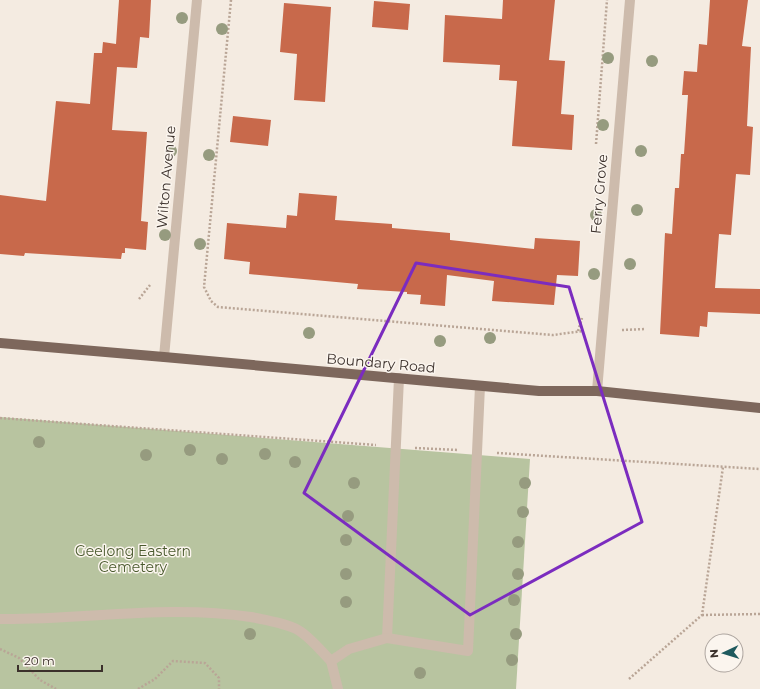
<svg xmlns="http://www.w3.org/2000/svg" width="760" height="689" viewBox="0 0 760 689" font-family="Montserrat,sans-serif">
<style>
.green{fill:#b8c4a0}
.building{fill:#c8694b}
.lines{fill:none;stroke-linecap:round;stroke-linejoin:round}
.path{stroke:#b9a596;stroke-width:2.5;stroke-dasharray:2 2;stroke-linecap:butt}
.minor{stroke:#cdbbac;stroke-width:10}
.major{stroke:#7d675c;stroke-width:10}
.tree{fill:#969b7f}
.marked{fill:none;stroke:#7b2cbf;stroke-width:3;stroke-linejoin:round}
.labels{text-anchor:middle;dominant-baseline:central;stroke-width:3;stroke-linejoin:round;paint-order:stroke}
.street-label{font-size:14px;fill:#3b302b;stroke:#fbf5ee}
.park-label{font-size:14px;fill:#4a5a2e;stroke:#fbf5ee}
</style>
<rect width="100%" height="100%" fill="#f4ebe1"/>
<polygon class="green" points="0,417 530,459 516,689 0,689"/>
<g class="building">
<polygon points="119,0 151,0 149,38 140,37 137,68 117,67 112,130 147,132 141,221 148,222 146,250 125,248 125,253 122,253 121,259 25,253 24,256 0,254 0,195 46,201 56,101 90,104 94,53 102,53 103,42 116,44"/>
<polygon points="503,0 555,0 549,60 565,61 561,114 574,115 572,150 512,146 517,81 499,80 500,65 443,62 445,15 502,19"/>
<polygon points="710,0 748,0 742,46 751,47 747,126 753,127 750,175 736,174 731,235 719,234 715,288 760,289 760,314 708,312 707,327 700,326 699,337 660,334 665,233 672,234 675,188 679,188 681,154 684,154 688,95 682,95 684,71 697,72 699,44 707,45"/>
<polygon points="374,1 410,4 408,30 372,27"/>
<polygon points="284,3 331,7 325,102 294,100 297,54 280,52"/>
<polygon points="233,116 271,120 268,146 230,142"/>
<polygon points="299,193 337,196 335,220 392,224 392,228 450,233 450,240 534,249 535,238 580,241 578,276 557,275 554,305 492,301 494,281 447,275 445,306 420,304 421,295 407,294 407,292 357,289 358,284 249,274 250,262 224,259 227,223 286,228 287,215 297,216"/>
</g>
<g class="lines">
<g class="path">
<polyline points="231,0 204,287 211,301 218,307 553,335 583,331"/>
<polyline points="596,144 607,0"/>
<polyline points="139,299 150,285"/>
<polyline points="622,330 645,329"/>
<polyline points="578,331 582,318"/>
<polyline points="0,418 376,445"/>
<polyline points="415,448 458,450"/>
<polyline points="497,453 760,469"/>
<polyline points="702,615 760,614"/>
<polyline points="0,649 19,658 40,680 56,689"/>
<polyline points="629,679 702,615 723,467"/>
<polyline points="138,689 155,679 173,661 205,663 219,678 219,689"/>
</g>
<g class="minor">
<polyline points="164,357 197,0"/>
<polyline points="399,378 387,638 468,651 480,386"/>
<polyline points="597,391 630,0"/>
<path d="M0 619C84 620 167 604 251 617 265 620 286 623 298 630 309 636 322 652 331 661"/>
<polyline points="338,689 331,661 349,649 387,638"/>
</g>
<polyline class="major" points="0,343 164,357 539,391 597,391 760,408"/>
</g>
<g class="tree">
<circle cx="182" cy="18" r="6"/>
<circle cx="222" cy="29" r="6"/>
<circle cx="608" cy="58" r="6"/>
<circle cx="652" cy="61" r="6"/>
<circle cx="603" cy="125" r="6"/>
<circle cx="171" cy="151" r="6"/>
<circle cx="641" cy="151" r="6"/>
<circle cx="209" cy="155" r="6"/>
<circle cx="637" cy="210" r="6"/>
<circle cx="596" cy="215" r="6"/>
<circle cx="165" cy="235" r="6"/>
<circle cx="200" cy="244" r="6"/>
<circle cx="630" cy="264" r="6"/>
<circle cx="594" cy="274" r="6"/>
<circle cx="309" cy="333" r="6"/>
<circle cx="490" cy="338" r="6"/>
<circle cx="440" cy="341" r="6"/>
<circle cx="39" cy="442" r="6"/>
<circle cx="190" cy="450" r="6"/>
<circle cx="265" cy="454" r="6"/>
<circle cx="146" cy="455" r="6"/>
<circle cx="222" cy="459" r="6"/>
<circle cx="295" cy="462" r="6"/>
<circle cx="354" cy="483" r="6"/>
<circle cx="525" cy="483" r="6"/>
<circle cx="523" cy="512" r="6"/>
<circle cx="348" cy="516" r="6"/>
<circle cx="346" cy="540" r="6"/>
<circle cx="518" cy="542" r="6"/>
<circle cx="346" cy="574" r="6"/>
<circle cx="518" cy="574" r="6"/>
<circle cx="514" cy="600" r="6"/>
<circle cx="346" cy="602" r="6"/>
<circle cx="250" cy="634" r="6"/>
<circle cx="516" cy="634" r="6"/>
<circle cx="512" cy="660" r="6"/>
<circle cx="420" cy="673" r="6"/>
</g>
<path class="marked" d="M416 263 569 287 642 522 470 615 304 493Z"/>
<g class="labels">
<g class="street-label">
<text transform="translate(166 177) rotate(-85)">Wilton Avenue</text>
<text transform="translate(599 194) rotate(-85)">Ferry Grove</text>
<text transform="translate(381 363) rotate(5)">Boundary Road</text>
</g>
<g class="park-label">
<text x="133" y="551">Geelong Eastern<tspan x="133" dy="16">Cemetery</tspan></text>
</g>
</g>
<g transform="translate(724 653) rotate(266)"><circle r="19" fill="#fbf5ee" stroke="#aea6a0"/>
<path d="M0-3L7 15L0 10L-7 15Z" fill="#1f5a5e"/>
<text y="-6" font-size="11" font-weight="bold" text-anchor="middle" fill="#3b302b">N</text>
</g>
<path d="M18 665v6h84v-6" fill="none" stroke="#3b302b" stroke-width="2"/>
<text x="24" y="665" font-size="12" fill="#3b302b" stroke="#fbf5ee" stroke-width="3" paint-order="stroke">20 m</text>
</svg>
